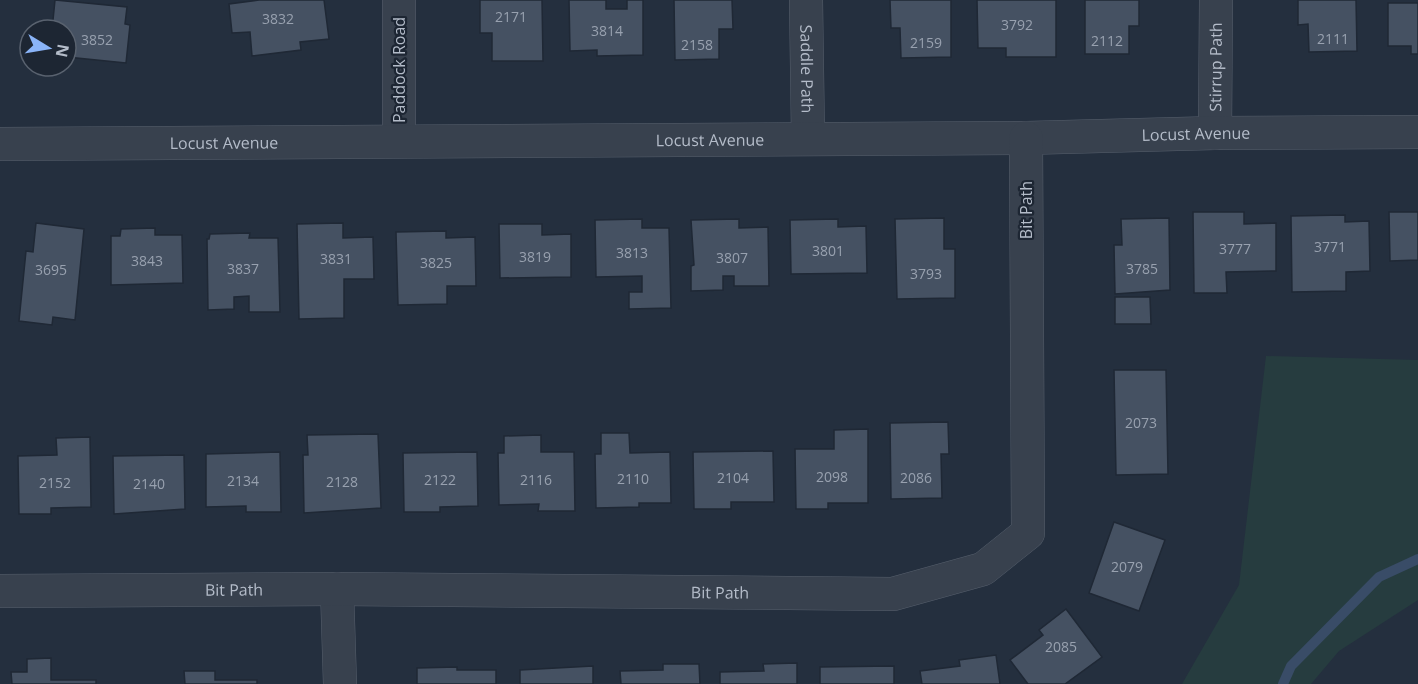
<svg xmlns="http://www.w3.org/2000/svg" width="1418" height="684" viewBox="0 0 1418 684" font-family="'Open Sans',sans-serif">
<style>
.green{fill:#263c3f}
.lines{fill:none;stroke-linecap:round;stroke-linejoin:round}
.stream{stroke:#394c67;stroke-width:10}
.building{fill:#455162;stroke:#1f2835;stroke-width:1.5}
.minor-casing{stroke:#565f6c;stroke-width:34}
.minor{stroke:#38414e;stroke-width:33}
.labels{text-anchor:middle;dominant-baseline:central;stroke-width:4.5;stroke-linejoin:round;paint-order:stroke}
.number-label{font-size:14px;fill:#98a1af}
.street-label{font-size:16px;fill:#b4bcc9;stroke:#1d2633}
</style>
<rect width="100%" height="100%" fill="#242f3e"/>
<polygon class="green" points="1266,356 1418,360 1418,600 1339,651 1311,684 1182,684 1239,585"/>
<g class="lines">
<polyline class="stream" points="1283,684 1291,666 1379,577 1418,559"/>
</g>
<g class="building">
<polygon points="55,0 127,7 125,24 130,25 126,63 67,57 66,30 52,30"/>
<polygon points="259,0 324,0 329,39 300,42 301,50 252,56 250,32 232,33 229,4"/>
<polygon points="480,0 542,0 543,61 492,61 492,33 480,33"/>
<polygon points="569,0 606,0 606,9 627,9 627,0 643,0 643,55 597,56 597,50 570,51"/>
<polygon points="674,0 732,0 733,29 719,29 719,59 675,60"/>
<polygon points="890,0 951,0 951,57 901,58 900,28 891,28"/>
<polygon points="977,0 1056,0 1056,57 1006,57 1006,48 978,48"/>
<polygon points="1085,0 1139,0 1139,26 1129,26 1129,54 1085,54"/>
<polygon points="1298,0 1356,0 1357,51 1309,52 1308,24 1298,25"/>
<polygon points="1388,3 1418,3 1418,54 1411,54 1411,46 1388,46"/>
<polygon points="1193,212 1244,212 1244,224 1276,223 1276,271 1226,272 1227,293 1194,293"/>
<polygon points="1389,212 1418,212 1418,260 1390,261"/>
<polygon points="1345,215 1345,222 1369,221 1370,271 1346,272 1346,291 1292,292 1291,216"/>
<polygon points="944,218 944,249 955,249 955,298 897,299 895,219"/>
<polygon points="1169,218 1170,290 1115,294 1114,245 1122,245 1121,219"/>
<polygon points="642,219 642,228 669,228 671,308 629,309 629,292 642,292 642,276 596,277 595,220"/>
<polygon points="739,219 739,228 768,227 769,286 734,286 734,276 723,276 723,290 691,291 691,266 694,265 691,220"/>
<polygon points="838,219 838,227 866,226 867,273 791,274 790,220"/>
<polygon points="36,223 84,229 75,320 53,317 52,325 19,321 26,251 33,252"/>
<polygon points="343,223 343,238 373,237 374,279 344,279 344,318 299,319 297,224"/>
<polygon points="499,224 542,224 542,235 571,234 571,277 500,278"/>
<polygon points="155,228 155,235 182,235 183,283 111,285 111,236 120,236 121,229"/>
<polygon points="446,231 446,238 475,237 476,286 447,286 447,304 398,305 396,232"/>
<polygon points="250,233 249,238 278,238 280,312 249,312 249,296 234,297 234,309 208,310 207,239 209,239 210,234"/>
<polygon points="1115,297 1150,297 1151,324 1115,324"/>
<polygon points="1114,370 1166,370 1168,474 1116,475"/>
<polygon points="948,422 949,454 941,454 942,498 891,499 890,423"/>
<polygon points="868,429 868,503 828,503 828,509 796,509 795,449 834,449 834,430"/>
<polygon points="601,433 629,433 630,453 670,452 671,503 639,503 639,507 596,508 595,454 601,454"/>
<polygon points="378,434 381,508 304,513 303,455 308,455 307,435"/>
<polygon points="541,435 541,452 574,452 575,511 538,511 539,504 499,505 498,453 504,453 504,436"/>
<polygon points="90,437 91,507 51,508 51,514 19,514 18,456 57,455 56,438"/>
<polygon points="773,451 774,502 731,502 731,509 694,509 693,452"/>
<polygon points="280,452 281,512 246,512 246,506 206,507 206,454"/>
<polygon points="477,452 478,506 440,507 440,512 404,512 403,453"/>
<polygon points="184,455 185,509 114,514 113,456"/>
<polygon points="1114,522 1165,540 1139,611 1089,593"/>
<polygon points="1066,609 1102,657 1065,684 1028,684 1010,660 1043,635 1039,630"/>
<polygon points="996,655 1000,684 922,684 920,671 960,666 959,660"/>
<polygon points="51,658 51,680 96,680 96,684 12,684 11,672 27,672 27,659"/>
<polygon points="797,663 797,684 720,684 720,672 764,671 763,664"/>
<polygon points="663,664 699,664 700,684 621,684 620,671 663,670"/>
<polygon points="593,666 593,684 520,684 520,670"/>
<polygon points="894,666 894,684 820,684 820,667"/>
<polygon points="457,667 457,670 496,670 496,684 417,684 417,668"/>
<polygon points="184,671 215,671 215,680 257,680 257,684 185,684"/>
</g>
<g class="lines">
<g class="minor-casing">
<g id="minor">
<polyline points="399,0 399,140"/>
<path id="s1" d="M806 0 808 137"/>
<path id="s2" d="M1215 133 1216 0"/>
<path id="s3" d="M0 144 1026 138 1215 133 1418 132"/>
<polyline points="337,589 340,684"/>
<path id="s4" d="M0 591 337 589 893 594 983 569 1028 533 1026 138"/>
</g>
</g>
<use href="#minor" class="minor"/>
</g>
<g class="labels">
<g class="number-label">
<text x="511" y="16">2171</text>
<text x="278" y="18">3832</text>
<text x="1017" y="24">3792</text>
<text x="607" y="30">3814</text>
<text x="1333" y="38">2111</text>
<text x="97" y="39">3852</text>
<text x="1107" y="40">2112</text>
<text x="926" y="42">2159</text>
<text x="697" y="44">2158</text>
<text x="1330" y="246">3771</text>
<text x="1235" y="248">3777</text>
<text x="828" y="250">3801</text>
<text x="632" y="252">3813</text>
<text x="535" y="256">3819</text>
<text x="732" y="257">3807</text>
<text x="336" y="258">3831</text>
<text x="147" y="260">3843</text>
<text x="436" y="262">3825</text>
<text x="243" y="268">3837</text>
<text x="1142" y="268">3785</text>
<text x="51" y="269">3695</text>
<text x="926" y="273">3793</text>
<text x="1141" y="422">2073</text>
<text x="832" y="476">2098</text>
<text x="733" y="477">2104</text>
<text x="916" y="477">2086</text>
<text x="633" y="478">2110</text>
<text x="440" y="479">2122</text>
<text x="536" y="479">2116</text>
<text x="243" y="480">2134</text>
<text x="342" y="481">2128</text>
<text x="55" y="482">2152</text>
<text x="149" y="483">2140</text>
<text x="1127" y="566">2079</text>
<text x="1061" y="646">2085</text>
</g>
<g class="street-label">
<text stroke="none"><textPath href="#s2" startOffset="66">Stirrup Path</textPath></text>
<text stroke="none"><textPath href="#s1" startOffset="69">Saddle Path</textPath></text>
<text transform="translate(399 70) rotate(-90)">Paddock Road</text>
<text stroke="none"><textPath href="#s3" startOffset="1196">Locust Avenue</textPath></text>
<text stroke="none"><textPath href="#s3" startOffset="710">Locust Avenue</textPath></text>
<text stroke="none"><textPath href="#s3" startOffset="224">Locust Avenue</textPath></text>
<text transform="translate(1026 210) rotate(-90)">Bit Path</text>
<text stroke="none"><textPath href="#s4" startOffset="234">Bit Path</textPath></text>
<text stroke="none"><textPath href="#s4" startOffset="720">Bit Path</textPath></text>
</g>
</g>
<g transform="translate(48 48) rotate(101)"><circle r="28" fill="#1d2633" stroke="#59626f" stroke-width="1.5"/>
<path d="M0-4.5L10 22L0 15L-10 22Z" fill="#8ab4f8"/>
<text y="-9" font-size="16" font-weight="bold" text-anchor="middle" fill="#b4bcc9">N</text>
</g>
</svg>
